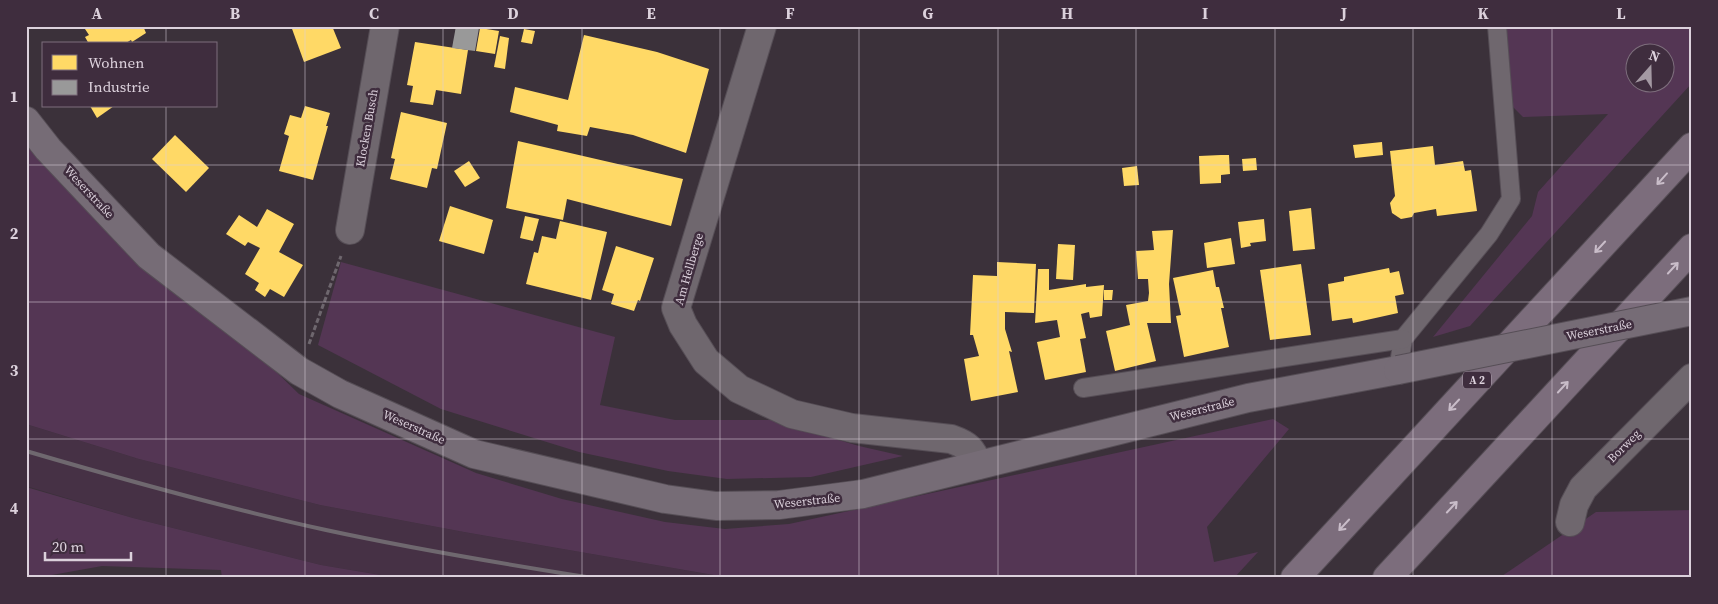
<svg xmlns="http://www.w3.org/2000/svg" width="1718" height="604" viewBox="0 0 1718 604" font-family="'Source Serif 4',serif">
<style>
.built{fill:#463145}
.green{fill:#543654;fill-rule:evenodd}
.homes{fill:#ffd966}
.industry{fill:#999}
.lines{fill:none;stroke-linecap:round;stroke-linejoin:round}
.lane-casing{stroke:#564e56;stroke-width:20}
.street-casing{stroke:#564e56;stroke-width:30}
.secondary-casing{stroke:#564e56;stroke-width:30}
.highway-casing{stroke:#564e56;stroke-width:30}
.path{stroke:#6e676e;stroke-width:3;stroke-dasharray:5 2.5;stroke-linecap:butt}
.lane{stroke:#6f676e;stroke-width:18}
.street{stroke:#6f676e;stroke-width:28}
.secondary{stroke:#766c76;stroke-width:28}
.highway{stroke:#7c6d7c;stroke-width:28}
.rail{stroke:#6f686f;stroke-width:4}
.secondary-bridge-casing{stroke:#564e56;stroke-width:30;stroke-linecap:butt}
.secondary-bridge{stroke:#766c76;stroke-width:28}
.oneway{stroke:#c9bdc9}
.grid{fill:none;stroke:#dcd1dc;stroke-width:1;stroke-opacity:0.55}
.labels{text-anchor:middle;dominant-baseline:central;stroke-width:5;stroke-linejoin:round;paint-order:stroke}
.shield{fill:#3f2d3e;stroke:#ada0ad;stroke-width:1}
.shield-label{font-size:11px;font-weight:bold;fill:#dcd1dc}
.street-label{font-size:12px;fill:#dcd1dc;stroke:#3f2d3e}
.neatline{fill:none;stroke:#dcd1dc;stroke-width:2}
.grid-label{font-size:16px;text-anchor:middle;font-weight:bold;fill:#dcd1dc}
</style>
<rect width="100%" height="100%" fill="#3b313a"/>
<polygon class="built" points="26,424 139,459 320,505 464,532 731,578 398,578 321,565 133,518 26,486"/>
<g class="green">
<path d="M1506 26H1692V83L1470 326 1433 337 1532 216 1538 192 1608 114 1523 117 1511 105ZM1636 52H1666V82H1636Z"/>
<polygon points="26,111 154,254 299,394 476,473 562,499 665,522 725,529 789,524 1273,419 1289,429 1207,527 1214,562 1258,552 1234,578 731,578 464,532 320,505 139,459 26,424"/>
<polygon points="341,262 615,337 600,405 675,420 771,420 859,446 903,456 811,477 727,479 668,471 579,452 441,409 318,345"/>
<polygon points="26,487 133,518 321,565 398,578 222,578 221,570 102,566 35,578 26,578"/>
<polygon points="1692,510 1692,578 1499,578 1596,512"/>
</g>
<g class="homes">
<polygon points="83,26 143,26 146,33 132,42 131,40 124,44 89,44 85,37 89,35"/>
<polygon points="291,26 332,26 341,48 304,62"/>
<polygon points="480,28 499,31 495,54 476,51"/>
<polygon points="524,29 535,31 532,44 521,42"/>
<polygon points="584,35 657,52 709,69 686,153 633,135 590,127 587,136 557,131 558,125 510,112 515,87 568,100"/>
<polygon points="500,36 509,38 505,69 494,67"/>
<polygon points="415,42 468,50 461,94 436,90 433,105 410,102 413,86 407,85"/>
<polygon points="90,106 114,106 97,118"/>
<polygon points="305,106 330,113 326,126 328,126 313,180 279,171 289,136 284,134 290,115 301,118"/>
<polygon points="401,112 447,123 437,169 432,168 427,188 390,179 395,159 391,158"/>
<polygon points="175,135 209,168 186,192 152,159"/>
<polygon points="518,141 683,179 671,226 567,199 563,220 506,208"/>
<polygon points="1382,142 1383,155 1355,158 1353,145"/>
<polygon points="1433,146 1435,165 1463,161 1465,171 1471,170 1477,211 1437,216 1436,209 1414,213 1412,217 1401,219 1392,213 1390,203 1395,196 1390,151"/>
<polygon points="1221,155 1229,155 1230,174 1221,175 1221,183 1200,184 1199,156"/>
<polygon points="1256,158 1257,170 1243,171 1242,159"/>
<polygon points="469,161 480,178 465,187 454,171"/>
<polygon points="1137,166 1139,185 1124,186 1122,168"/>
<polygon points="450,206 493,220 484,254 439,241"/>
<polygon points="1311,208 1315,249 1293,251 1289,211"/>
<polygon points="267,209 294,224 279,252 303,265 284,297 270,289 265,297 255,290 259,283 245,274 260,248 248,242 245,246 226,234 239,215 257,227"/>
<polygon points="525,216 539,219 533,241 520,238"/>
<polygon points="1264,219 1266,241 1250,243 1251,246 1241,248 1238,222"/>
<polygon points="560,221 607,232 591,300 526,284 534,252 538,253 542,236 556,239"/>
<polygon points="1173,230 1169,284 1171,323 1147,323 1156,361 1115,371 1106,331 1130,325 1126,305 1148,301 1149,293 1148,279 1138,279 1136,251 1154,250 1152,231"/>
<polygon points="1231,238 1235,264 1207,268 1204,243"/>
<polygon points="1058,244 1075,245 1073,280 1056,279"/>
<polygon points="616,246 654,258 640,301 638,300 634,311 611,304 614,294 602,290"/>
<polygon points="997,262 1036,264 1034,313 1005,312 1005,329 1012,352 1009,351 1018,392 971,401 964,359 979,356 973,335 970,335 973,275 997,276"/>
<polygon points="1301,264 1311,335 1270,340 1260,270"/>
<polygon points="1389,268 1390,273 1399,271 1404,294 1395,296 1398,313 1353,323 1352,318 1332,321 1328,284 1344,281 1344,277"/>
<polygon points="1038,269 1049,269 1049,290 1086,284 1086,287 1104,285 1102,316 1090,318 1089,312 1081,314 1086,338 1080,339 1086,372 1045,380 1037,342 1060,337 1057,320 1035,323"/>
<polygon points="1213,270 1216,287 1219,287 1224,308 1221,308 1229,347 1184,357 1176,316 1181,315 1173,278"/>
<polygon points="1104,290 1113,290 1112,300 1104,300"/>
</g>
<polygon class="industry" points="456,26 479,28 475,51 452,48"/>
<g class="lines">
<g class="lane-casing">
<g id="lane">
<polyline points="1398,370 1403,339 1489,234 1511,199 1497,26"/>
<polyline points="1083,388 1403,339"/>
</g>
</g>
<g class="street-casing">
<g id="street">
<path d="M762 26 676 308 683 325 706 361 739 389 792 414 852 428 951 439C968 445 972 449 978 465"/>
<polyline points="350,230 385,26"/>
<polyline points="1570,522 1574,505 1583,488 1692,378"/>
</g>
</g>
<g class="secondary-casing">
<polyline id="secondary" points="26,121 48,149 149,256 299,371 340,394 474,454 665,499 716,506 779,505 863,494 1248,398 1398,370"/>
</g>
<g class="highway-casing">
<g id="highway">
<polyline points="1295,578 1692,147"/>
<polyline points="1387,578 1692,248"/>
</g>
</g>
<polyline class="path" points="309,344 341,256"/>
<use href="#lane" class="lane"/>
<use href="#street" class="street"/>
<use href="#secondary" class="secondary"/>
<use href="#highway" class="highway"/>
<path class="rail" d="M26 451C125 480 225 508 326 530 414 549 504 564 593 578"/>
<g class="secondary-bridge-casing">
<polyline id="secondary-bridge" points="1398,370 1692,311"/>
</g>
<use href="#secondary-bridge" class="secondary-bridge"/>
</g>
<defs><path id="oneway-shaft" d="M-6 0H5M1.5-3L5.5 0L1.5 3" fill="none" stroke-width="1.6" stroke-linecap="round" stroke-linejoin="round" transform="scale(1.25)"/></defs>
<g class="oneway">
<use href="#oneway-shaft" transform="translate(1662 179) rotate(132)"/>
<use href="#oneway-shaft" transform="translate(1600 247) rotate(133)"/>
<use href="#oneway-shaft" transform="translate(1673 268) rotate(-47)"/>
<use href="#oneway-shaft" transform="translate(1563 387) rotate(-47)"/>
<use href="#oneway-shaft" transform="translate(1454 405) rotate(133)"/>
<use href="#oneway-shaft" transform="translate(1452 507) rotate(-47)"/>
<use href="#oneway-shaft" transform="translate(1344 525) rotate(133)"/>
</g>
<path class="grid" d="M166 26V44M305 26V578M443 26V578M582 26V578M720 26V578M859 26V578M998 26V578M1136 26V578M1275 26V578M1413 26V578M1552 26V578M166 106V578M26 165H1692M26 302H1692M26 439H1692"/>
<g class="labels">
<rect class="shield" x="1463" y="371.5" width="28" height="17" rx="4"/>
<g class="shield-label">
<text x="1477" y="380">A 2</text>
</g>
<g class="street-label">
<text transform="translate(367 128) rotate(-80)">Klocken Busch</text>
<text transform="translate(89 192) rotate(47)">Weserstraße</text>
<text transform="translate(689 269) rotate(-74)">Am Hellberge</text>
<text transform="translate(1599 330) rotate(-11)">Weserstraße</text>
<text transform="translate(1202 409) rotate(-14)">Weserstraße</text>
<text transform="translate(414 427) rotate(24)">Weserstraße</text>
<text transform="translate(1624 446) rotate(-45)">Borweg</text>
<text transform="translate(807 501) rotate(-6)">Weserstraße</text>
</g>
</g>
<rect width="1718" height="604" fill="none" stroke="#3f2d3e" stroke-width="55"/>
<rect x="42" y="42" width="175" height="65" fill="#3f2d3e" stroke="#7e6f7d"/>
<rect x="52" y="55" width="25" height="15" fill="#ffd966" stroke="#7e6f7d"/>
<text x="88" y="68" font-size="15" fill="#dcd1dc">Wohnen</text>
<rect x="52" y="80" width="25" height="15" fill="#999999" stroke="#7e6f7d"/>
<text x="88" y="92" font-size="15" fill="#dcd1dc">Industrie</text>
<g transform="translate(1650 68) rotate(20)"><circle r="24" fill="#3f2d3e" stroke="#7e6f7d"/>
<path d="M0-4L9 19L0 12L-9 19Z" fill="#a499a3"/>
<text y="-8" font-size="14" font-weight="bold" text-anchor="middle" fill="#dcd1dc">N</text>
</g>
<path d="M45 552v8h86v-8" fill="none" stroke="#dcd1dc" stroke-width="2.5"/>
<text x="52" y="552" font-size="15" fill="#dcd1dc" stroke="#3f2d3e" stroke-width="4" paint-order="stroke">20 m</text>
<rect x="28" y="28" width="1662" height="548" class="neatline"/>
<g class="grid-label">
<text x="97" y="19">A</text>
<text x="235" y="19">B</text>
<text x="374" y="19">C</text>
<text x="513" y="19">D</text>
<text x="651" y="19">E</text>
<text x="790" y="19">F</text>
<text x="928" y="19">G</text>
<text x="1067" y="19">H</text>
<text x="1205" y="19">I</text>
<text x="1344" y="19">J</text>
<text x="1483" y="19">K</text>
<text x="1621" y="19">L</text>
<text x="14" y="102">1</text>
<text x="14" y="239">2</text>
<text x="14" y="376">3</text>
<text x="14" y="514">4</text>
</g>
</svg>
